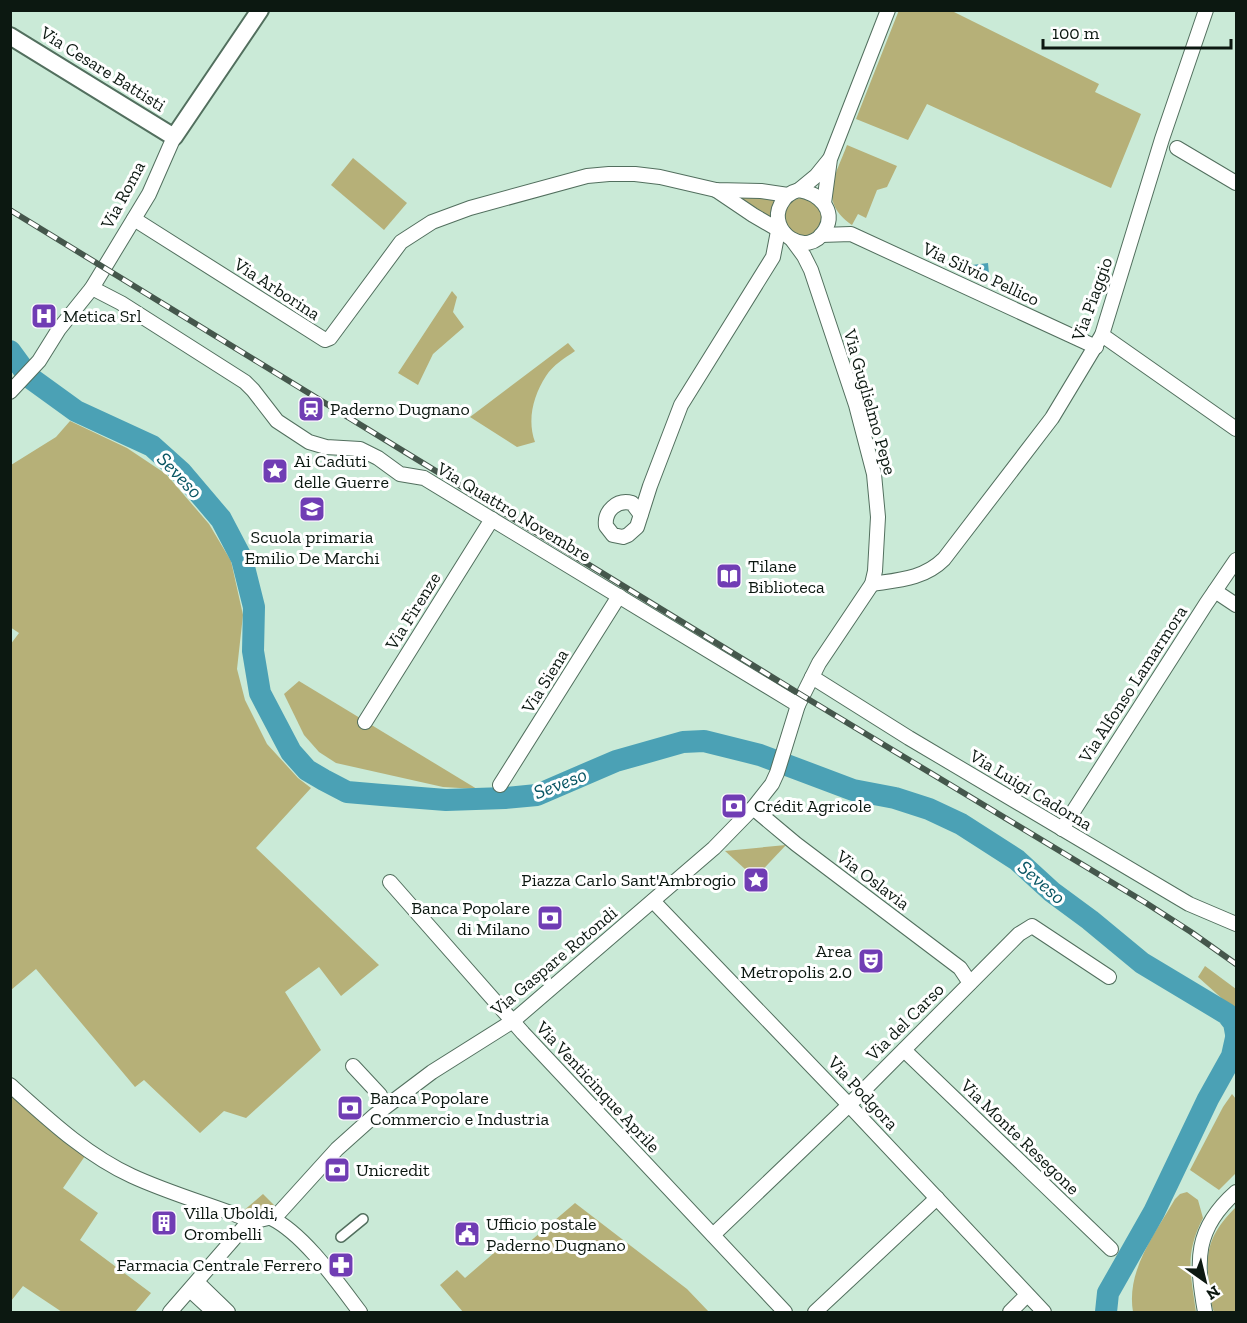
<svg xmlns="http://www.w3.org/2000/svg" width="1247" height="1323" viewBox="0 0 1247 1323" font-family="'Zilla Slab',serif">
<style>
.green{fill:#b6b078}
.water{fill:#4ba1b5}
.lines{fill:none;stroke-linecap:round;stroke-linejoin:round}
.river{stroke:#4ba1b5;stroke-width:22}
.pedestrian-casing{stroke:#526f5e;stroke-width:12}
.minor-casing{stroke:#526f5e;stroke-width:16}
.tertiary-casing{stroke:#526f5e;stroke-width:20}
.pedestrian{stroke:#fff;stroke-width:9}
.minor{stroke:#fff;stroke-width:14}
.tertiary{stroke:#fff;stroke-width:16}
.rail-casing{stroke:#45574c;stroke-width:6}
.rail{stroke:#fff;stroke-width:4;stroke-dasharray:11;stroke-linecap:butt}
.labels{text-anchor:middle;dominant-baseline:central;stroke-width:6;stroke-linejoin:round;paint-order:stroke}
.street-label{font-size:18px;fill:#0c1811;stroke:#fff}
.poi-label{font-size:18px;fill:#0c1811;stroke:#fff;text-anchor:start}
.water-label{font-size:20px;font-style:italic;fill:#095664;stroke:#fff}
</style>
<rect width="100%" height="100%" fill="#caead7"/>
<g class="green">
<polygon points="899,10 952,11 1099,84 1095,92 1141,114 1111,188 927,104 908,140 856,119"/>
<path d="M847 145 897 166 887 187 877 190 866 218 858 214 852 225C818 201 835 177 847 145Z"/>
<polygon points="353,158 407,203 384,230 331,185"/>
<polygon points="737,193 776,198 770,220 735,198"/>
<circle cx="803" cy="217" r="19"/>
<polygon points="452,291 457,297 453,312 464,327 433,354 418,385 398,373"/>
<path d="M568 343 575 351C565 358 553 365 546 376 533 396 527 420 535 442L517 447 470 417Z"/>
<polygon points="70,421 127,448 166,474 209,524 231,561 243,615 237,669 245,700 267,744 298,778 311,788 256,848 379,965 341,996 319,967 285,992 321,1050 246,1118 224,1111 200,1133 144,1080 135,1087 36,969 11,990 10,645 19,633 10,627 11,465 56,437"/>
<polygon points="299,681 477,789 443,787 336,763 319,752 304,735 284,694"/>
<polygon points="786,845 755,878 725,851"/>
<polygon points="1205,966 1236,989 1236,1011 1198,977"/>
<polygon points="11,1089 85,1156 63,1188 98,1213 80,1240 151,1293 135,1312 62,1312 23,1286 11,1301"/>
<polygon points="1232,1094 1236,1099 1236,1173 1219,1190 1190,1170 1223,1107"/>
<path d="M1187 1192 1198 1200 1203 1218C1184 1255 1191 1274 1196 1312H1133C1126 1270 1155 1234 1175 1199L1180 1194Z"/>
<polygon points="263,1194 278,1209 257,1214 242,1212"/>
<polygon points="575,1203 687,1289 709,1312 463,1312 440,1285 457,1270 465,1278 510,1239 520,1250"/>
<path d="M1236 1207V1312H1214C1211 1305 1211 1297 1210 1289 1204 1252 1209 1234 1236 1207Z"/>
</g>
<polygon class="water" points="988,263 989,274 965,276 964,266"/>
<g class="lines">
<g class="river">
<polyline points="10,351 29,377 76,411 152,446 181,472 221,519 242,559 254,607 253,651 260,693 291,752 307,770 324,780 347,792 382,795 446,800 505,798 537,795 616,761 683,742 704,741 760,755 853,790 895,798 929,809 961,824 1017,860 1052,892 1090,920 1142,963 1227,1014 1234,1023 1236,1034"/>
<polyline points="1106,1312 1108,1293 1154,1212 1208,1099 1232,1056 1236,1038"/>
</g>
<g class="pedestrian-casing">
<polyline id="pedestrian" points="341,1237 363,1219"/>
</g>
<g class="minor-casing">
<g id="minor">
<polyline points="1177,148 1236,183"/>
<polyline points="716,190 753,215 784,233"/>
<path d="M799 190C818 193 837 210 825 230 808 260 766 232 781 204 785 196 791 192 799 190Z"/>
<polyline points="799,190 816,176 829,160"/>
<polyline points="824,203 830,159 888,10"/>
<polyline points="134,219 325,340 330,338 401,242 432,222 470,208 587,176 609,174 635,174 660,177 716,190 761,191 788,195"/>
<polyline points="821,235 851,234 1096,347"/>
<polyline points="92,288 121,303 245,382 253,390 277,421 309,442 326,447 360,449 378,458 400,474 424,478 798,705"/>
<polyline points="1102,335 1236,429"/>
<polyline points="10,392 39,361 59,329 92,288 149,194 174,137"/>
<path d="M641 515 632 503C617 499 604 511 606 526L613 535 623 537 628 535 637 527 650 486 681 405 773 257 779 226"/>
<path d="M872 584C898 580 924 579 944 559L1052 418 1102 335 1162 139 1206 10"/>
<polyline points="1215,591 1236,605"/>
<polyline points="812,677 909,738 1189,904 1236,924"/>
<polyline points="365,722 492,519"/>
<polyline points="500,785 619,596"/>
<polyline points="753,808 796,844 960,968 970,983"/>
<polyline points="1062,829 1206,604 1236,560"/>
<polyline points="390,882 523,1033 785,1312"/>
<polyline points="653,901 849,1105 1044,1312"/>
<polyline points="904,1050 1111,1249"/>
<polyline points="353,1066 380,1095 384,1108"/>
<path d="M10 1085C48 1119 86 1155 132 1176 171 1194 212 1205 252 1221"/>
<path d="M271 1218C304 1234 338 1283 360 1312"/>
<polyline points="713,1235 849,1105 1019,934 1032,926 1109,977"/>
<polyline points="197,1282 228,1312"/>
<polyline points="190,1290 214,1312"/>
<path d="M170 1312 244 1227C254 1218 268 1221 279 1213L337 1149 375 1115 432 1072 513 1021 714 848 753 808 772 784 777 773 798 705 819 663 872 584 875 571 878 517 874 474 856 405 811 270 804 256 793 241"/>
<polyline points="815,1312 937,1198"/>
<polyline points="1010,1312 1027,1295"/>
<path d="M1205 1312C1196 1261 1194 1229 1236 1192"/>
</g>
</g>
<g class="tertiary-casing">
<polyline id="tertiary" points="10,36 174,137 260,10"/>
</g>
<use href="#pedestrian" class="pedestrian"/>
<use href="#minor" class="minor"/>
<use href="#tertiary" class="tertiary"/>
<g class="rail-casing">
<polyline id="rail" points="10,210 803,696 1146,903 1191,932 1236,964"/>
</g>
<use href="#rail" class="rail"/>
</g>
<defs>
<g id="hospital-square" transform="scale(1.35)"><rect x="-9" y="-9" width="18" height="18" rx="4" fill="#703db4" stroke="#fff"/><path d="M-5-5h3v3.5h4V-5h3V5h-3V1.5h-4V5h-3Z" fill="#fff"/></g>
<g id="station-square" transform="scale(1.35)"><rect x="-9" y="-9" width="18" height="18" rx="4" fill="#703db4" stroke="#fff"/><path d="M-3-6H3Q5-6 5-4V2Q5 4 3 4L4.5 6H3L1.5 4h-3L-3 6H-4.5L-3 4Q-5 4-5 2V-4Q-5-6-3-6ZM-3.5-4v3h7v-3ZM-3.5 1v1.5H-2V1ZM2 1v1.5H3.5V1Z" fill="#fff"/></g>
<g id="sight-square" transform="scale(1.35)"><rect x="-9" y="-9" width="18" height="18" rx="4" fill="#703db4" stroke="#fff"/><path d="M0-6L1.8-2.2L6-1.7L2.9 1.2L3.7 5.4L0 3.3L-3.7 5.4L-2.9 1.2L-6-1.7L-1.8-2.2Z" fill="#fff"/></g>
<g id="school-square" transform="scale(1.35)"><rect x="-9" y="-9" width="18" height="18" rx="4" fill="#703db4" stroke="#fff"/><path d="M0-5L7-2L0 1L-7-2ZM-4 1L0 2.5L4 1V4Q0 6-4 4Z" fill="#fff"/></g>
<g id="library-square" transform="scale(1.35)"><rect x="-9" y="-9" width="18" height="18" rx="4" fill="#703db4" stroke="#fff"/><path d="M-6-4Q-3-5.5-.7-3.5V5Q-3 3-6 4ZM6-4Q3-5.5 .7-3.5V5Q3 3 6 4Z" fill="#fff"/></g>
<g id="bank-square" transform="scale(1.35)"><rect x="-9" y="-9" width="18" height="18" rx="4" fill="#703db4" stroke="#fff"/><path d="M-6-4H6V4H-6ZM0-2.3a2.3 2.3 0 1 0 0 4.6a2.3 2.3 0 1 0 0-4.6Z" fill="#fff"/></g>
<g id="theatre-square" transform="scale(1.35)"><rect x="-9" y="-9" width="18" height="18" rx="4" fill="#703db4" stroke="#fff"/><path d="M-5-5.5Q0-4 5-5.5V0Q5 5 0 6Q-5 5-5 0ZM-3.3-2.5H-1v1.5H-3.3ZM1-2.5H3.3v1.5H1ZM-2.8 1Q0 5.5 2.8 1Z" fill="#fff"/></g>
<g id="building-square" transform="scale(1.35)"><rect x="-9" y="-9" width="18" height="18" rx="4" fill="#703db4" stroke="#fff"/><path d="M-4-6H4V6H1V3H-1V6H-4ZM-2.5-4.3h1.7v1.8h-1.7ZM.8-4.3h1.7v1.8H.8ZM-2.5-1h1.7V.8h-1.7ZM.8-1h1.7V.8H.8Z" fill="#fff"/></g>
<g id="civic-square" transform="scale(1.35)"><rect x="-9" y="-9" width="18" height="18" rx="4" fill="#703db4" stroke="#fff"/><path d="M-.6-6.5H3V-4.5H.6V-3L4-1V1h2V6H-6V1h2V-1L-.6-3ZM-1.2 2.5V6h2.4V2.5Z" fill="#fff"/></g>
<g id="pharmacy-square" transform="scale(1.35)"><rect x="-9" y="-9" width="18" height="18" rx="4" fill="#703db4" stroke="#fff"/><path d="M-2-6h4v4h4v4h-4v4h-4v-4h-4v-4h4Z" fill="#fff"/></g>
</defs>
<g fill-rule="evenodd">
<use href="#hospital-square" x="44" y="316"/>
<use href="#station-square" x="311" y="409"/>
<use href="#sight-square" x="275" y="471"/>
<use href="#school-square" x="312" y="509"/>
<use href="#library-square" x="729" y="576"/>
<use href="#bank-square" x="734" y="806"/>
<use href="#sight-square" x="756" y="880"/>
<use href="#bank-square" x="550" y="918"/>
<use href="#theatre-square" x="871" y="961"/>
<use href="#bank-square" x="350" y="1108"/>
<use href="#bank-square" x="337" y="1170"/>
<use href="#building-square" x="164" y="1223"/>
<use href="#civic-square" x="467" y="1234"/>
<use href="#pharmacy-square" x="341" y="1265"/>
</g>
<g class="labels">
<g class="street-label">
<text transform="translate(103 69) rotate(32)">Via Cesare Battisti</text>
<text transform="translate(123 195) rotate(-62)">Via Roma</text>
<text transform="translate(981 274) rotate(25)">Via Silvio Pellico</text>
<text transform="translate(277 289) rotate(33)">Via Arborina</text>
<text transform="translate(1092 299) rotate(-70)">Via Piaggio</text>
<text transform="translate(870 402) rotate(74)">Via Guglielmo Pepe</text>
<text transform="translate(514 512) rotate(31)">Via Quattro Novembre</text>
<text transform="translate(413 611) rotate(-58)">Via Firenze</text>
<text transform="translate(545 681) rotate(-58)">Via Siena</text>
<text transform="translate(1133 684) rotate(-57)">Via Alfonso Lamarmora</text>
<text transform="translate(1031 790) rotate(31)">Via Luigi Cadorna</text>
<text transform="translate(873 880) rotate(37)">Via Oslavia</text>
<text transform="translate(554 961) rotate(-40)">Via Gaspare Rotondi</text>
<text transform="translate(905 1022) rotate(-45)">Via del Carso</text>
<text transform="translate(598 1087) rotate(47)">Via Venticinque Aprile</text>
<text transform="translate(863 1093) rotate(47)">Via Podgora</text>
<text transform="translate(1020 1137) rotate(44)">Via Monte Resegone</text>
</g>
<g class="poi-label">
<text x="63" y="316">Metica Srl</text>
<text x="330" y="409">Paderno Dugnano</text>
<text x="294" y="461">Ai Caduti<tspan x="294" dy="21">delle Guerre</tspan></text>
<text x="312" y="537" text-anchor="middle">Scuola primaria<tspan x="312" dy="21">Emilio De Marchi</tspan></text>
<text x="748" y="566">Tilane<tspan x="748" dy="21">Biblioteca</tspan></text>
<text x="754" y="806">Crédit Agricole</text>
<text x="736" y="880" text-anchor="end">Piazza Carlo Sant'Ambrogio</text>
<text x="530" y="908" text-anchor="end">Banca Popolare<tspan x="530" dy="21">di Milano</tspan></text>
<text x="852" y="951" text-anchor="end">Area<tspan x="852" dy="21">Metropolis 2.0</tspan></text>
<text x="370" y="1098">Banca Popolare<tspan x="370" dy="21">Commercio e Industria</tspan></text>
<text x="356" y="1170">Unicredit</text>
<text x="184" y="1213">Villa Uboldi,<tspan x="184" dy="21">Orombelli</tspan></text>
<text x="486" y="1224">Ufficio postale<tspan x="486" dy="21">Paderno Dugnano</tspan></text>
<text x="322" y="1265" text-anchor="end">Farmacia Centrale Ferrero</text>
</g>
<g class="water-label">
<text transform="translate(180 475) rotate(46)">Seveso</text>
<text transform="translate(560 783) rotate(-21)">Seveso</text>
<text transform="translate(1042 882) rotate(41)">Seveso</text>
</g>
</g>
<rect width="1247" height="1323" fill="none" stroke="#0c1811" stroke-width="24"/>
<g transform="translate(1205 1281) rotate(146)" stroke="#ffffff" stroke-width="4.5" paint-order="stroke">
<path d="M0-4.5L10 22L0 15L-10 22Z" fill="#0c1811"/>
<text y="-9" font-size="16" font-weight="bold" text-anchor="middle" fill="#0c1811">N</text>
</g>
<path d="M1043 39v9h188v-9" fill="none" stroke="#0c1811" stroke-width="3"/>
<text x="1052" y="39" font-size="18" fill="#0c1811" stroke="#ffffff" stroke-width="4.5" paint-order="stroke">100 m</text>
</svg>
